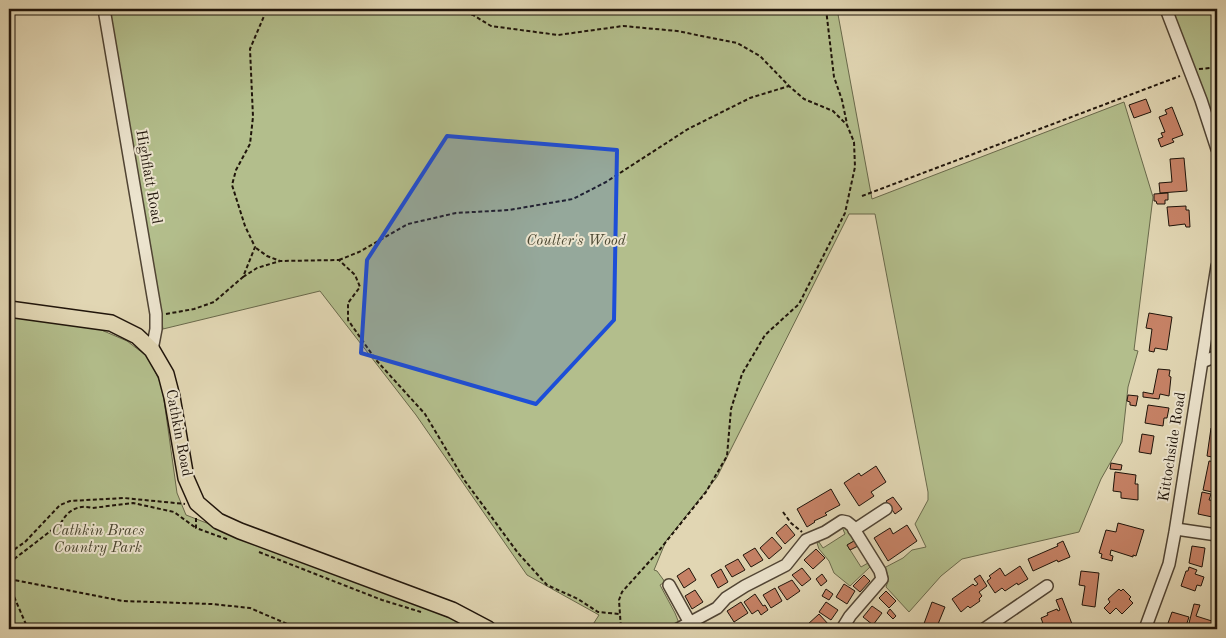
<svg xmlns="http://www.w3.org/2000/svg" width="1226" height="638" viewBox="0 0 1226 638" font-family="'Old Standard TT',serif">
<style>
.green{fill:#b3be8c;stroke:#69694b}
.building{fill:#c68266;stroke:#1f140a}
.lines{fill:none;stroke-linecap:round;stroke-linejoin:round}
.minor-casing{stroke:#504434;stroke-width:14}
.major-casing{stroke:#1f140a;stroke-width:18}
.path{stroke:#1f140a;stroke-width:2;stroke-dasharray:4 2.5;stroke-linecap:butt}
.minor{stroke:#ece4ce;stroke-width:11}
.major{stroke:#e1d6b3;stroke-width:15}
.marked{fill:#1d4ed8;fill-opacity:0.2;stroke:#1d4ed8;stroke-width:4;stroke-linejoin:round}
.labels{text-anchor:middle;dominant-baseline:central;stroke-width:4;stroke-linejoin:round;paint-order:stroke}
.street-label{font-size:15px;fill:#1f140a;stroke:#ece4ce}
.park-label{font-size:15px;font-style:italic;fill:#4b4731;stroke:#ece4ce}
</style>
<rect width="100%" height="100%" fill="#e1d6b3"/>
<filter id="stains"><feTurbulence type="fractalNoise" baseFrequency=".004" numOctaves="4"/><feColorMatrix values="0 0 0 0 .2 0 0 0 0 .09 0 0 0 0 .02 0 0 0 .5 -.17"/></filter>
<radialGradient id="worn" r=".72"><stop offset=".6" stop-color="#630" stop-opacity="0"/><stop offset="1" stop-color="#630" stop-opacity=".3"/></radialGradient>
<g class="green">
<path d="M108 9H837L872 199 1124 102 1153 197 1134 350 1138 351 1128 387 1122 442 1101 479 1079 532 962 559 941 576 909 612 886 587C889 579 889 575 884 568L903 558 912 550 926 547 915 524 928 500V492L875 214H849L717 477 666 541 654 570 657 571 665 582 660 585 675 613 679 623 672 629H590L599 615 527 575 416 415 320 291 163 329Z"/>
<polygon points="1171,9 1217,9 1217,130"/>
<polygon points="9,317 65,323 99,329 127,341 148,357 162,386 177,493 186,515 431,610 475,629 9,629"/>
<polygon points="842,527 846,527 854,541 847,545 861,567 868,563 870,567 850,586 834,573 829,561 819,549 817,543 819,542 823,548 845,534"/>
</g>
<g class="building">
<polygon points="1146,99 1151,112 1134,118 1129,105"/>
<polygon points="1172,107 1183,135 1172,139 1174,142 1161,147 1158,139 1163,137 1161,133 1165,132 1159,117 1167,114 1165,110"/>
<polygon points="1184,158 1187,191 1160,193 1159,183 1172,182 1170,159"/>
<polygon points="1168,193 1168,200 1165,200 1165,204 1157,204 1156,201 1154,201 1154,194"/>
<polygon points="1186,206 1186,210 1189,210 1190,227 1186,227 1185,224 1169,226 1167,207"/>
<polygon points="1149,313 1172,317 1167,350 1155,348 1154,352 1149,351 1152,329 1146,328"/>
<polygon points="1158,369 1170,370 1169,376 1171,377 1169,396 1160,394 1159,399 1143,397 1143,392 1153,394"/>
<polygon points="1217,391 1217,421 1213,420"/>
<polygon points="1128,395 1138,396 1136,406 1130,405 1130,402 1127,401"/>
<polygon points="1148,405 1169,408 1167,418 1164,418 1163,426 1145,423"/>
<polygon points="1211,428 1217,429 1217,458 1207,456"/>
<polygon points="1142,434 1154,436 1151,454 1139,452"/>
<polygon points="1209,461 1217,462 1217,485 1214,484 1212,492 1203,490"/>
<polygon points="1111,463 1122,465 1121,470 1110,469"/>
<polygon points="876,466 886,482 871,492 874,496 859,506 844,483 859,473 861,476"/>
<polygon points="1115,472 1136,475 1135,484 1138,484 1138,500 1121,498 1121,492 1113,491"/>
<polygon points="831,489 840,505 825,513 827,515 814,521 815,522 807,527 797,509"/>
<polygon points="1202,492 1211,494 1209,500 1217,501 1217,518 1198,514"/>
<polygon points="893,497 902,509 895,514 886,501"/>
<polygon points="1118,523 1144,530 1136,556 1133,555 1133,557 1111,550 1110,555 1113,556 1112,561 1101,558 1102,554 1099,553 1106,530 1116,532"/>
<polygon points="786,524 795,535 785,544 776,533"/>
<polygon points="907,525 917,541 888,561 874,538 890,528 893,534"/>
<polygon points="772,537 782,548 769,559 760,548"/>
<polygon points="854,541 858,546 850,550 847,545"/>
<polygon points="1063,541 1070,557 1058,562 1057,560 1033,571 1028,559 1058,546 1057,544"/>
<polygon points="1192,546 1205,548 1202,567 1189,563"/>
<polygon points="755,548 763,560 751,567 743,555"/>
<polygon points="816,549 825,558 813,569 804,560"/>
<polygon points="738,559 745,570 732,577 725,566"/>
<polygon points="1020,566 1028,579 1018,585 1017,583 1005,591 1002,588 995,593 987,581 991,578 989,576 1000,568 1005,576"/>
<polygon points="1189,567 1197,570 1195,574 1204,577 1201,586 1197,585 1195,591 1181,586 1186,571 1188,571"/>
<polygon points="689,568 696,580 684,588 677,576"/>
<polygon points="802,568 811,579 802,586 792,575"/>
<polygon points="721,569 728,582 718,588 711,575"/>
<polygon points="1081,571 1099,573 1095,607 1082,605 1085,586 1079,585"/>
<polygon points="822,574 827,581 821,586 816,579"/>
<polygon points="864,575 870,581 860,592 853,586"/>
<polygon points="980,575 987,586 979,592 982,596 979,599 980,601 970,608 968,606 961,612 952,599 973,584 975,586 978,584 974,579"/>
<polygon points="792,580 800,591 787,600 778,587"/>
<polygon points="844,584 855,591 847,604 836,597"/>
<polygon points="775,588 782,601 771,608 763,595"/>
<polygon points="826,589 833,594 829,600 822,596"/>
<polygon points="1119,589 1121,591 1123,589 1131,597 1129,599 1133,603 1122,614 1116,608 1110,614 1104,608 1110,602 1108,599"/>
<polygon points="695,590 703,602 692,609 685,596"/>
<polygon points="886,591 896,601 889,608 879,598"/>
<polygon points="755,594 763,606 765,605 768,610 761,615 758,610 752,614 744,602"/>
<polygon points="1062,598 1072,624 1060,628 1059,626 1045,629 1041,618 1048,615 1047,613 1057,609 1058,611 1060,610 1056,600"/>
<polygon points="741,602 748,613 734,622 727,611"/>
<polygon points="826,602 838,610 831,620 819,612"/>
<polygon points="932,602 945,607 936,629 930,628 922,629"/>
<polygon points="1194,604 1200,605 1196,616 1215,622 1213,629 1196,629 1197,627 1189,623"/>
<polygon points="872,606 882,613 873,625 863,617"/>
<polygon points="890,609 896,616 893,619 887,613"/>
<polygon points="1172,612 1189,617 1185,629 1177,629 1167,626"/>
<polygon points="819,614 829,625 824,629 811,629 807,625"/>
<polygon points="735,623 739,629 730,629 729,627"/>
</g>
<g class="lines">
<g class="minor-casing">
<g id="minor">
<polyline points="104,9 156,314 156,329 152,350"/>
<polyline points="1166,9 1201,100 1217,149"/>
<polyline points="1202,362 1217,356"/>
<polyline points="1176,529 1217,535"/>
<polyline points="854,530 886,509"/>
<polyline points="669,585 690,623"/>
<polyline points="678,629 717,608 726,598 745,586 786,565 806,540 825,532 842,521 847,522 852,526 880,571 882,579 850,616 842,629"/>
<polyline points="984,629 1047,586"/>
<polyline points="1145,629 1169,564 1175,532 1217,266"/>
</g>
</g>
<g class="major-casing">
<polyline id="major" points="9,309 111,323 137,336 152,350 166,374 172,397 186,478 197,503 218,521 240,531 452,610 488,629"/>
</g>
<g class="path">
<polyline points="453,9 455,11 473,15 491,26 558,35 623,26 677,31 737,43 760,56 789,86 804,99 833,111 847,125 854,142 855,167 845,213 799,304 765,335 742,374 731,409 727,456 706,492 657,553 622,592 619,600 621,629"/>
<polyline points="826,9 834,77 842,100 847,124"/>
<polyline points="1199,69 1210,68 1217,71"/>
<polyline points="862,196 1180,76"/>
<polyline points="256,248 267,256 280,261"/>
<polyline points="339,260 359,252 408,224 456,213 509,210 573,199 606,182 688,129 750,98 789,86"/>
<polyline points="243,277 257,268 280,261 339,260 355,275 360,287 348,303 348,320 376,360 425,414 465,481 518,553 547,585 578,599 598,612 619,614"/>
<polyline points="166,314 194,309 214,302 243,277 255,247 245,226 232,185 236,170 250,144 253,117 250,49 267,9"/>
<polyline points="783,512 791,523 802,532"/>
<polyline points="196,518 196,528 229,540"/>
<polyline points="259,552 382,600 421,612"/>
<polyline points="9,553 25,542 60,505 70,501 124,498 185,504"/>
<path d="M9 563 61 523C67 511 78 504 92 508L133 503 174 512 196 528"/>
<polyline points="9,579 123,601 212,604 250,608 299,629"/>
<polyline points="9,585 28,629"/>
</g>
<use href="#minor" class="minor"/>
<use href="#major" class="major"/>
</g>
<path class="marked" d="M447 136 617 150 614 320 536 404 361 353 367 260Z"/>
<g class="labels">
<g class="street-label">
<text transform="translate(148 177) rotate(80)">Highflatt Road</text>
<text transform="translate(178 433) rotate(79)">Cathkin Road</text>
<text transform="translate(1173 447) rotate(-81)">Kittochside Road</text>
</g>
<g class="park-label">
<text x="576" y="241">Coulter's Wood</text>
<text x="98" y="531">Cathkin Braes<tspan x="98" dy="17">Country Park</tspan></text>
</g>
</g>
<rect width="1226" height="638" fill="none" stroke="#e1d6b3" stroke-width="30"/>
<rect x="10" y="10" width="1206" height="618" fill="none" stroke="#1f140a" stroke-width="2.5"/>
<rect x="15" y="15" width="1196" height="608" fill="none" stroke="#1f140a"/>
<rect width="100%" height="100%" filter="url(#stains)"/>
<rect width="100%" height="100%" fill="url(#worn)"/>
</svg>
